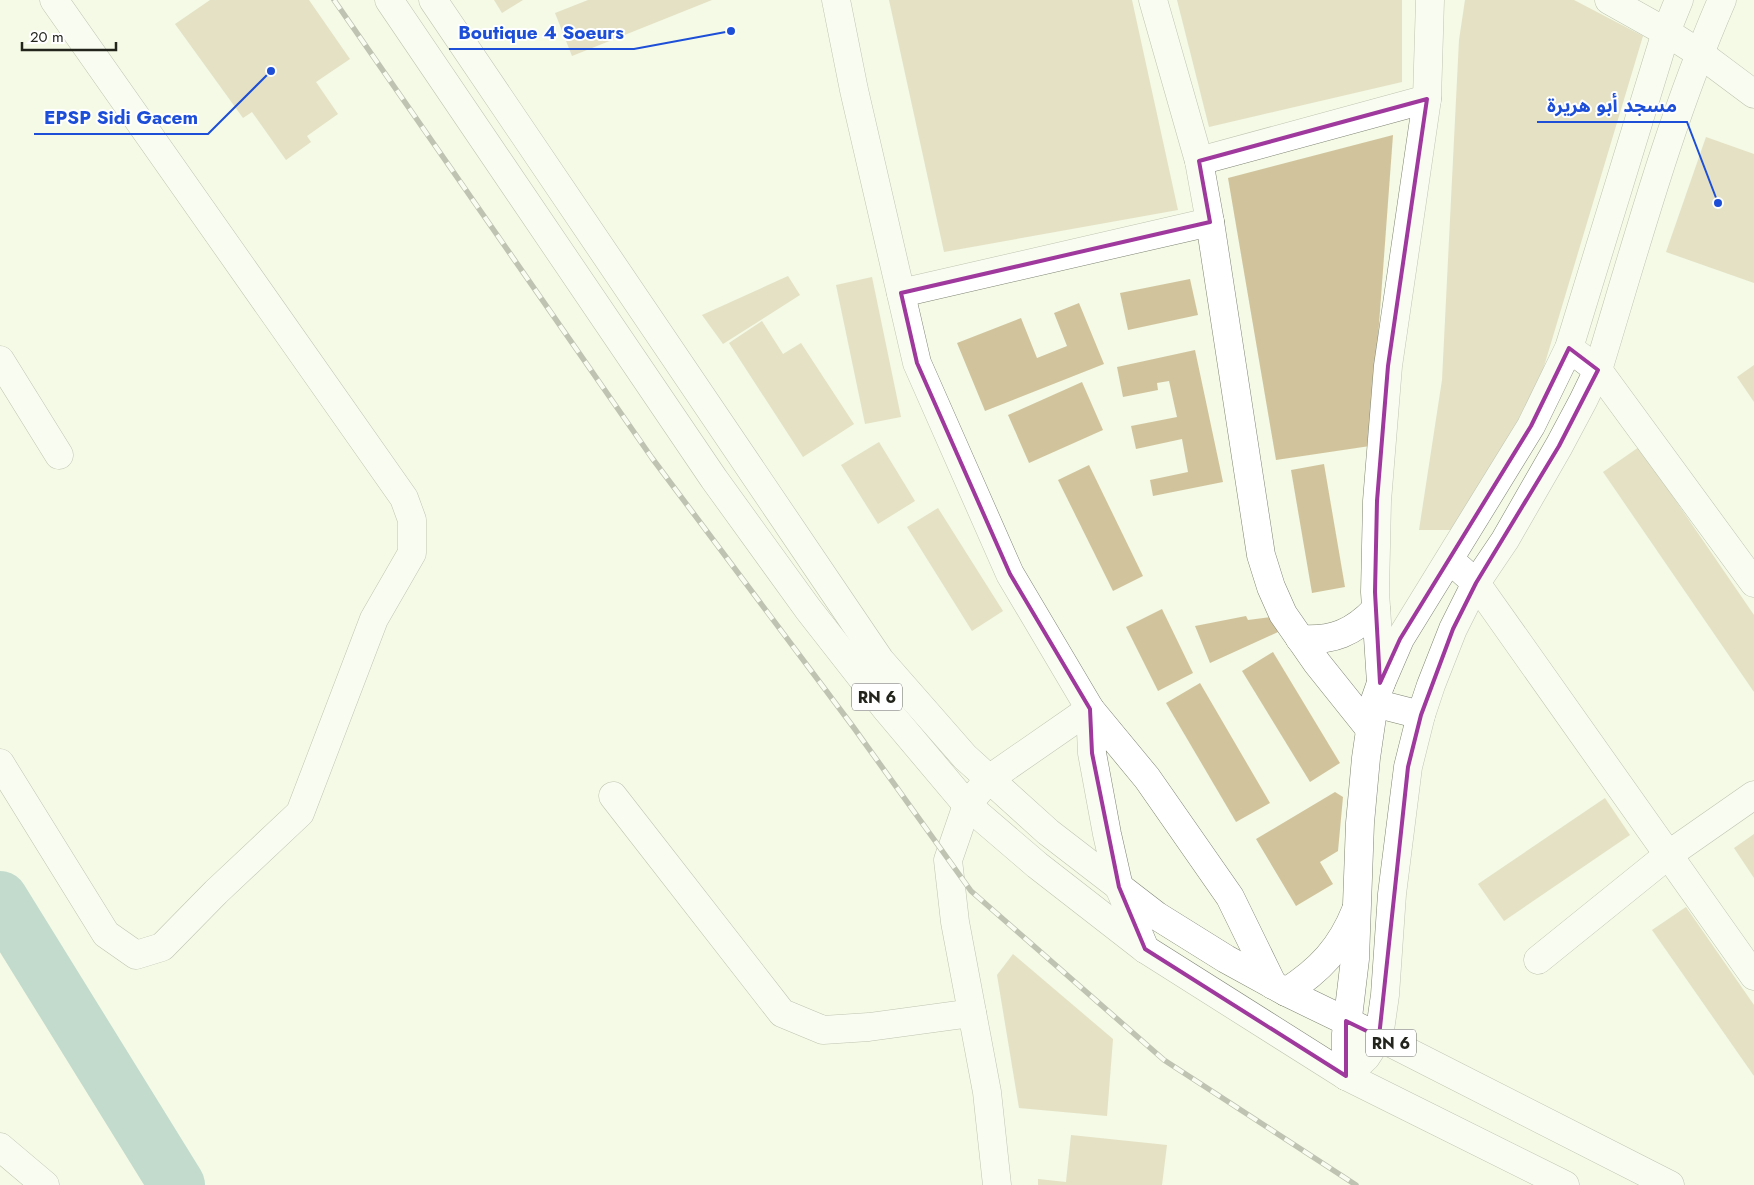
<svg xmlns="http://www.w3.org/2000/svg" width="1754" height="1185" viewBox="0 0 1754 1185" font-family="Jost,'Noto Sans Arabic',sans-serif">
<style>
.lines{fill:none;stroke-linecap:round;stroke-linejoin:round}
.river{stroke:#86b7ae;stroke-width:56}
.building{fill:#d1c49d}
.street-casing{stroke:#7e8472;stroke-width:29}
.secondary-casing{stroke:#7e8472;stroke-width:29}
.primary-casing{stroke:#7e8472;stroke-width:29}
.highway-casing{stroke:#7e8472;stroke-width:29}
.street{stroke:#fff;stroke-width:28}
.secondary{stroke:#fff;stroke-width:28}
.primary{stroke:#fff;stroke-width:28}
.highway{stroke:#fff;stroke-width:28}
.rail-casing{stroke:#7c8073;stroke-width:5.5}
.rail{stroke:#fff;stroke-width:4;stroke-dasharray:11;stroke-linecap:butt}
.marked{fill:none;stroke:#9f399e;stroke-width:4;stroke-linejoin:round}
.labels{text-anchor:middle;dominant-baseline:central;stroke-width:4;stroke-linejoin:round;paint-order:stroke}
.shield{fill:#fff;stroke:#656661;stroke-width:1}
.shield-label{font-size:16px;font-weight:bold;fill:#23251d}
.leader{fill:none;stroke:#1d4ed8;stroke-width:2}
.callout-dot{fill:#1d4ed8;stroke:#fff;stroke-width:2}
.callout-label{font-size:19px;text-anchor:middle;font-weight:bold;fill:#1d4ed8;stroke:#fff;stroke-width:4;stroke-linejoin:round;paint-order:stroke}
</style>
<rect width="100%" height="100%" fill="#f4fae6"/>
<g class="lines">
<polyline class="river" points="0,899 177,1185"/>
</g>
<g class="building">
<polygon points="210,0 309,0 350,59 316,82 338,114 307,136 311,142 286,160 252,112 243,118 175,24"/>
<polygon points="494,0 523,0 502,13"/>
<polygon points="588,0 712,0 572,56 555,13"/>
<polygon points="889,0 1132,0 1178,210 944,252"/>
<polygon points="1177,0 1402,0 1402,82 1209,127"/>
<polygon points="1465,0 1574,0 1643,36 1536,393 1454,530 1419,530 1442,380 1459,40"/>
<polygon points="1393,135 1370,446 1276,460 1228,178"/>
<polygon points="1706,137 1754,154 1754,283 1666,252"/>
<polygon points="788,276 800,295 723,344 702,315"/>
<polygon points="872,277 901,417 865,424 836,285"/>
<polygon points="1190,279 1198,315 1128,330 1120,293"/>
<polygon points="1079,303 1104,364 985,411 957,343 1021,318 1037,358 1067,346 1054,313"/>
<polygon points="762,321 783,354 801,343 854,424 803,457 729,343"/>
<polygon points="1195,350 1223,482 1153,496 1150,480 1188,472 1182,439 1136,449 1131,426 1177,417 1169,381 1157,383 1158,390 1123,397 1117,367"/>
<polygon points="1754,365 1754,402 1737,377"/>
<polygon points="1082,382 1103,430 1029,463 1008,415"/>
<polygon points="879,442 915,501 878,524 841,465"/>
<polygon points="1639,447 1754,615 1754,692 1603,472"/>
<polygon points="1324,464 1345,587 1312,593 1291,470"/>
<polygon points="1089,465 1143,576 1113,591 1058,480"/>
<polygon points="938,508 1003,611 972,631 907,527"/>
<polygon points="1162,609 1193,673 1158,691 1126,627"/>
<polygon points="1246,616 1248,620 1271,617 1278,632 1210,663 1195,626"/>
<polygon points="1273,652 1340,763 1310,782 1242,671"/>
<polygon points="1200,683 1270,803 1236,822 1166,703"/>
<polygon points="1335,792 1343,797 1338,851 1320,862 1333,884 1296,906 1256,839"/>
<polygon points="1605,798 1630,835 1504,921 1478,884"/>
<polygon points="1754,834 1754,878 1734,848"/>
<polygon points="1686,907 1754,1005 1754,1076 1652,930"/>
<polygon points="1013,954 1113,1039 1107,1116 1019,1108 997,975"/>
<polygon points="1071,1135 1167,1145 1162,1185 1038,1185 1038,1179 1066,1182"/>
</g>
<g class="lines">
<g class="street-casing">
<g id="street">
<polyline points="836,0 854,90 917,363 1010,574 1090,709 989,779 967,805 948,860 955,922 987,1092 997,1185"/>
<polyline points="1153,0 1199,161 1210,222 1261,555 1271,587 1283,614 1317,663 1369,728"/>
<polyline points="1609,0 1666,32 1699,53 1754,94"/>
<polyline points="1199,161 1427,99"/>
<polyline points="901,293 1210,222"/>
<polyline points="1569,348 1598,370 1754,583"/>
<polyline points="0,360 59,455"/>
<polyline points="1450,560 1476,583 1754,976"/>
<polyline points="0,763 106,934 136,955 162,947 216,892 300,813 374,619 412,553 412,520 404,498 54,0"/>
<polyline points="613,796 782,1013 823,1030 869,1027 972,1013"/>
<polyline points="1145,949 1119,887 1107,834 1092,753 1090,709 1147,778 1230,897 1273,985"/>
<polyline points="1538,960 1668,855 1754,795"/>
<polyline points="0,1147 45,1185"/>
</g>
</g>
<g class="secondary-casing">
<g id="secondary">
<path d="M1300 639C1333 641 1353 633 1376 609"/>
<polyline points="1381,683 1375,592 1377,501 1388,366 1427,99 1430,0"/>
</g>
</g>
<g class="primary-casing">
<g id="primary">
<polyline points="1374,703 1421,715"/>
<path d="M1346 1076 1366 1057 1379 1037 1385 995 1392 894 1408 767 1421 715 1431 685 1453 629 1476 583 1505 540 1559 446 1583 401 1598 370C1636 245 1670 120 1722 0"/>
<polyline points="1346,1076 1346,1034 1355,959 1360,823 1366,758 1374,703 1381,683 1400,639 1531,426 1569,348 1666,32 1679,0"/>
</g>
</g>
<g class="highway-casing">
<g id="highway">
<polyline points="389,0 714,479 808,609 887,710 967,805 1037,865 1145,949 1346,1076 1565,1185"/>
<polyline points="433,0 880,660 965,757 1048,832 1157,916 1226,959 1286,992 1379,1037 1670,1185"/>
<path d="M1286 992C1320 970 1341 948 1356 910"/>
</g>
</g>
<use href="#street" class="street"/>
<use href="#secondary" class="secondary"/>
<use href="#primary" class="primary"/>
<use href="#highway" class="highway"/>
<g class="rail-casing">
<polyline id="rail" points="334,0 652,458 854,728 971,891 1164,1060 1356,1185"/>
</g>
<use href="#rail" class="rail"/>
</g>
<path d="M0 0H1754V1185H0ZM1427 99 1388 366 1377 501 1375 592 1380 683 1400 639 1531 426 1569 348 1598 370 1559 446 1476 583 1453 629 1421 715 1408 767 1379 1037 1346 1021V1076L1145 949 1119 887 1092 753 1090 709 1010 574 917 363 901 293 1210 222 1199 161Z" fill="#f4fae6" fill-opacity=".55" fill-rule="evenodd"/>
<path class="marked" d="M1427 99 1388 366 1377 501 1375 592 1380 683 1400 639 1531 426 1569 348 1598 370 1559 446 1476 583 1453 629 1421 715 1408 767 1379 1037 1346 1021V1076L1145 949 1119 887 1092 753 1090 709 1010 574 917 363 901 293 1210 222 1199 161Z"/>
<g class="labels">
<g class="shield">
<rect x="852" y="683.5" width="50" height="27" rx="4"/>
<rect x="1366" y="1029.5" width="50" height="27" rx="4"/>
</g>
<g class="shield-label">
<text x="877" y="697">RN 6</text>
<text x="1391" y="1043">RN 6</text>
</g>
</g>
<path class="leader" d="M731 31L634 49H449M1718 203L1687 122H1537M271 71L208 134H34"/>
<g class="callout-dot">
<circle cx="731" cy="31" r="5"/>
<circle cx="1718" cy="203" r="5"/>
<circle cx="271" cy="71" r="5"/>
</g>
<g class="callout-label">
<text x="541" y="39">Boutique 4 Soeurs</text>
<text x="1612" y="112">مسجد أبو هريرة</text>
<text x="121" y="124">EPSP Sidi Gacem</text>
</g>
<path d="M22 42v8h94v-8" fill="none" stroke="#23251d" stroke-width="2.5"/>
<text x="30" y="42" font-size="15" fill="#23251d" stroke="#ffffff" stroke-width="4" paint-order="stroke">20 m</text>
</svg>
